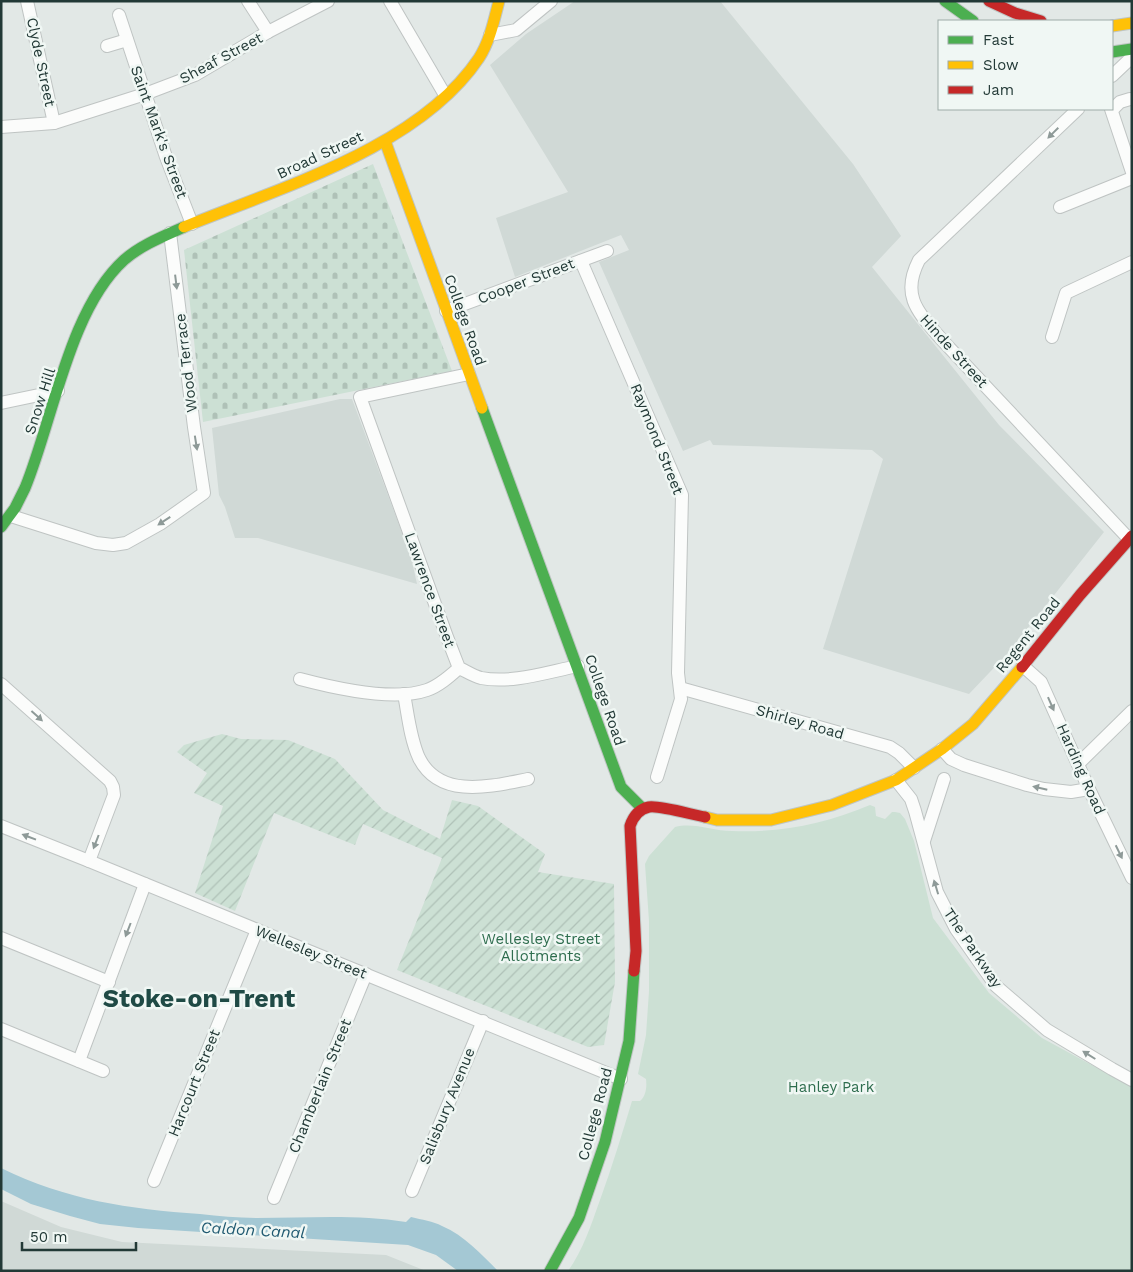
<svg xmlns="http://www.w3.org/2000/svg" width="1133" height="1272" viewBox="0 0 1133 1272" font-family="'Work Sans',sans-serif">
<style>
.built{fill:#d0d9d6}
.cemetery{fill:url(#cemetery-stones)}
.park{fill:#cce0d4}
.garden{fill:url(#garden-furrows)}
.water{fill:#a4c8d4}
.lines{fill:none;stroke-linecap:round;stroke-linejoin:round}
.street-casing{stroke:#bfc4c3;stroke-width:14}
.fast-casing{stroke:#bfc5c3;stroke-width:13}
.slow-casing{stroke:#bfc5c3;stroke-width:13}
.jam-casing{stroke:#bfc5c3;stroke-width:13}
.street{stroke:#fbfcfb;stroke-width:12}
.fast{stroke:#4caf50;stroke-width:11}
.slow{stroke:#ffc107;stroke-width:11}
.jam{stroke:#c62828;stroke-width:11}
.oneway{fill:#8e9a98}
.labels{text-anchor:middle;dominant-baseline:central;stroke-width:5;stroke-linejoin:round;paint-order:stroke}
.street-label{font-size:15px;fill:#223936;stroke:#f0f7f4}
.park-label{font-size:15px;fill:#2e6d4e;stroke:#f0f7f4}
.water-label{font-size:16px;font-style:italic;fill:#205a71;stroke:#f0f7f4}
.town-label{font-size:25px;font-weight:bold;fill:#1f4a45;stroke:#f0f7f4}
</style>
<defs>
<pattern id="cemetery-stones" width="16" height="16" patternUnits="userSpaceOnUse" patternTransform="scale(1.25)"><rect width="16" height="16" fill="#cce0d4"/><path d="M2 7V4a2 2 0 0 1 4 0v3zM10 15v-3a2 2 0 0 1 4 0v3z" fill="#afc1b7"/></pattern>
<pattern id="garden-furrows" width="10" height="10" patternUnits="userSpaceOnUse" patternTransform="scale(1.25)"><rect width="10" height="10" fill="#cce0d4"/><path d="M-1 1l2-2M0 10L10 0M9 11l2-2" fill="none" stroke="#afc1b7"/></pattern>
</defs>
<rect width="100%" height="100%" fill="#e2e8e6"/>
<g class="built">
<polygon points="575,1 720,1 853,164 901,236 872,267 999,425 1104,532 1009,652 969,694 823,649 883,459 872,450 713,445 710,440 683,451 599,262 629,250 621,235 515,277 496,218 568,192 490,65 526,34"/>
<polygon points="340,399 352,399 411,557 417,584 258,538 235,538 225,507 219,495 212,428"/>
<polygon points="1,1201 61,1227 122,1242 386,1255 426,1271 1,1271"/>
</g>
<polygon class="cemetery" points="373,164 452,371 203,422 184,250"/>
<path class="park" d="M870 805 875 807 876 816 885 819 892 812H895L900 813 905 819 914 841 933 918 989 993 1042 1038 1132 1087V1271H568C583 1250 591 1225 600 1200 612 1167 622 1134 632 1101H640C646 1096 647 1087 646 1079L638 1074 646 1035 649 991V921L645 864 649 856 675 827C694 822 712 831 732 831 780 833 825 824 870 805Z"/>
<polygon class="garden" points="222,734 241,739 288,740 335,759 383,810 440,839 452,800 478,806 545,854 538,872 614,884 615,982 604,1045 588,1047 397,970 442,858 363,824 355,845 274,813 235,911 195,893 223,806 194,793 207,773 177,752 184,745"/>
<path class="water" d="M1 1168C66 1200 129 1209 200 1214 219 1216 238 1218 257 1218 306 1218 357 1214 406 1222L411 1217C422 1220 433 1221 442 1226 465 1236 481 1254 498 1271H458L436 1255 408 1245 138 1228 100 1224 70 1216 31 1204 1 1189Z"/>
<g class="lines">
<g class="street-casing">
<g id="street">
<polyline points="27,1 54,123"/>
<polyline points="248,1 268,32"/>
<polyline points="390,1 445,95"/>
<polyline points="119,15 166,157 192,224"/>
<polyline points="490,35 516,30 551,1"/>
<polyline points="107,46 127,40"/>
<polyline points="1112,76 1132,57"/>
<path d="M1078 109 919 260C900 297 919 313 943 341L1129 539"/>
<polyline points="1111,109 1132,172"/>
<polyline points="1112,110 1120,102 1130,99"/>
<polyline points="1,127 54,123 145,94 195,75 268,32 328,1"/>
<polyline points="1060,207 1132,178"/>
<polyline points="581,261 682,495 678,673 681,699 657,777"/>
<polyline points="446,311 607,251"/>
<polyline points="1052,337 1066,293 1132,262"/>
<path d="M469 374 360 397 447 637 459 668C466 671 473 676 481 678 512 684 547 672 578 666"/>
<polyline points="1,403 58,391"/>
<polyline points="11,516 96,543 113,545 126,543 160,524 204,493 194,427 170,233"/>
<polyline points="1023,666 1041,682 1089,789 1132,878"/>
<path d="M300 679C334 688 393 702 427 690 439 686 450 676 459 668"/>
<polyline points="1,684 110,781 113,787 114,795 89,861"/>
<polyline points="680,688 890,747 899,753 914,768"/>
<path d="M404 694C408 715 410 738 419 758 440 800 492 786 528 779"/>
<polyline points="942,749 951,759 964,765 1027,785 1044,789 1071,792 1089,789"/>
<polyline points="1078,764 1132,711"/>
<polyline points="896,780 911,799 915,811 937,892 956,929 996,986 1047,1030 1112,1069 1132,1080"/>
<polyline points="1,826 89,861 621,1079"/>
<polyline points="924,841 944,779"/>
<polyline points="1,938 109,982"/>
<polyline points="1,1029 103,1071"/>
<polyline points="79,1061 145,884"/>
<polyline points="154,1181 257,930"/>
<polyline points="412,1191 483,1021"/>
<polyline points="274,1198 366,974"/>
</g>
</g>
<g class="fast-casing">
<g id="fast">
<polyline points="945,1 973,21"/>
<polyline points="1112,52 1132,49"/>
<polyline points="482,408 621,787 642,808"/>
<path d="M1 527 15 508 25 488C53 420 69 310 124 260 141 245 164 236 184 227"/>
<polyline points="550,1271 579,1218 605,1142 629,1041 634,971"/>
</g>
</g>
<g class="slow-casing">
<g id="slow">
<polyline points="1112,26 1132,23"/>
<polyline points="385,141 482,408"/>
<path d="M184 227C279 188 419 148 479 58 490 41 494 20 499 1"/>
<polyline points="705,817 717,820 771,820 832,805 896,780 942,749 973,724 1022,667"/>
</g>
</g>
<g class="jam-casing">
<g id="jam">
<polyline points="989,1 1015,13 1041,21"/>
<polyline points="1022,667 1080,595 1132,536"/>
<path d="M634 971 636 951 630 826C633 817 639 809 649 807 659 805 693 815 705 817"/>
</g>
</g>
<use href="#street" class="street"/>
<use href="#fast" class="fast"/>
<use href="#slow" class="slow"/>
<use href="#jam" class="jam"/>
</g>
<defs><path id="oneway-solid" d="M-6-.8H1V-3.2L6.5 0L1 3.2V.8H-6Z" transform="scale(1.25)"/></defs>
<g class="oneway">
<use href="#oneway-solid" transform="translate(1053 133) rotate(135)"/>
<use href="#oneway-solid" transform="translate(176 282) rotate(83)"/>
<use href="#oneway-solid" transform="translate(196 443) rotate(81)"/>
<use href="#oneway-solid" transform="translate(164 521) rotate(147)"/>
<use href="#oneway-solid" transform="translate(1051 704) rotate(66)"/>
<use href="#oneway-solid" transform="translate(37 716) rotate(42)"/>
<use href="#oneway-solid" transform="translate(1040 788) rotate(-167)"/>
<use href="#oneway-solid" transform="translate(29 837) rotate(-159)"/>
<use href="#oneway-solid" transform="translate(96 842) rotate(111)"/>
<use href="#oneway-solid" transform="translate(1119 852) rotate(64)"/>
<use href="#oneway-solid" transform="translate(936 887) rotate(-107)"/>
<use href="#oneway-solid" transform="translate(128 930) rotate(111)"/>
<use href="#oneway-solid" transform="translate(1089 1055) rotate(-148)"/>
</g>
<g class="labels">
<g class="street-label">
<text transform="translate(221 58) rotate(-28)">Sheaf Street</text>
<text transform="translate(41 62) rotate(78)">Clyde Street</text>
<text transform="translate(159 132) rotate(70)">Saint Mark's Street</text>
<text transform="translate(320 155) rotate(-25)">Broad Street</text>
<text transform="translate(526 281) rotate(-21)">Cooper Street</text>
<text transform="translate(465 320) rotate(70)">College Road</text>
<text transform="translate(954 351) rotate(48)">Hinde Street</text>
<text transform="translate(186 363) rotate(-97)">Wood Terrace</text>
<text transform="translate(40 401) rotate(-72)">Snow Hill</text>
<text transform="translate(657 439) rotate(68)">Raymond Street</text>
<text transform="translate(430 590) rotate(70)">Lawrence Street</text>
<text transform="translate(1028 635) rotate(-51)">Regent Road</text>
<text transform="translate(605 700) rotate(71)">College Road</text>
<text transform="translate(800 722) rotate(16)">Shirley Road</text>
<text transform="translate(1081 769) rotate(66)">Harding Road</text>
<text transform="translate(973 948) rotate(56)">The Parkway</text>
<text transform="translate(311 952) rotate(22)">Wellesley Street</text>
<text transform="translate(194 1083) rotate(-68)">Harcourt Street</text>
<text transform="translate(320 1086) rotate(-68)">Chamberlain Street</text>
<text transform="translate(447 1106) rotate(-68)">Salisbury Avenue</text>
<text transform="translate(595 1114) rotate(-75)">College Road</text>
</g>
<g class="park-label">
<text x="541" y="939">Wellesley Street<tspan x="541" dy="17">Allotments</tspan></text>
<text x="831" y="1087">Hanley Park</text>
</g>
<g class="water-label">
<text transform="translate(253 1230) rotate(3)">Caldon Canal</text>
</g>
<g class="town-label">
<text x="199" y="998">Stoke-on-Trent</text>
</g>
</g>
<rect width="1133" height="1272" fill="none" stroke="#223936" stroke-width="5"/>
<rect x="938" y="20" width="175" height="90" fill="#f0f7f4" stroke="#9eaba8"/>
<rect x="948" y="36" width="25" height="8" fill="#4caf50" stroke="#9eaba8"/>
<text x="983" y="45" font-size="15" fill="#223936">Fast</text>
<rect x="948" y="61" width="25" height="8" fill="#ffc107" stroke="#9eaba8"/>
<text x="983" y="70" font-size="15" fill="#223936">Slow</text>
<rect x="948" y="86" width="25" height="8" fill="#c62828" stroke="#9eaba8"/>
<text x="983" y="95" font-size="15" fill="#223936">Jam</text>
<path d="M22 1242v8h114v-8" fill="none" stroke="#223936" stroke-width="2.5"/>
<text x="30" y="1242" font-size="15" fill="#223936" stroke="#f0f7f4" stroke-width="4" paint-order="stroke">50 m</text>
</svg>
